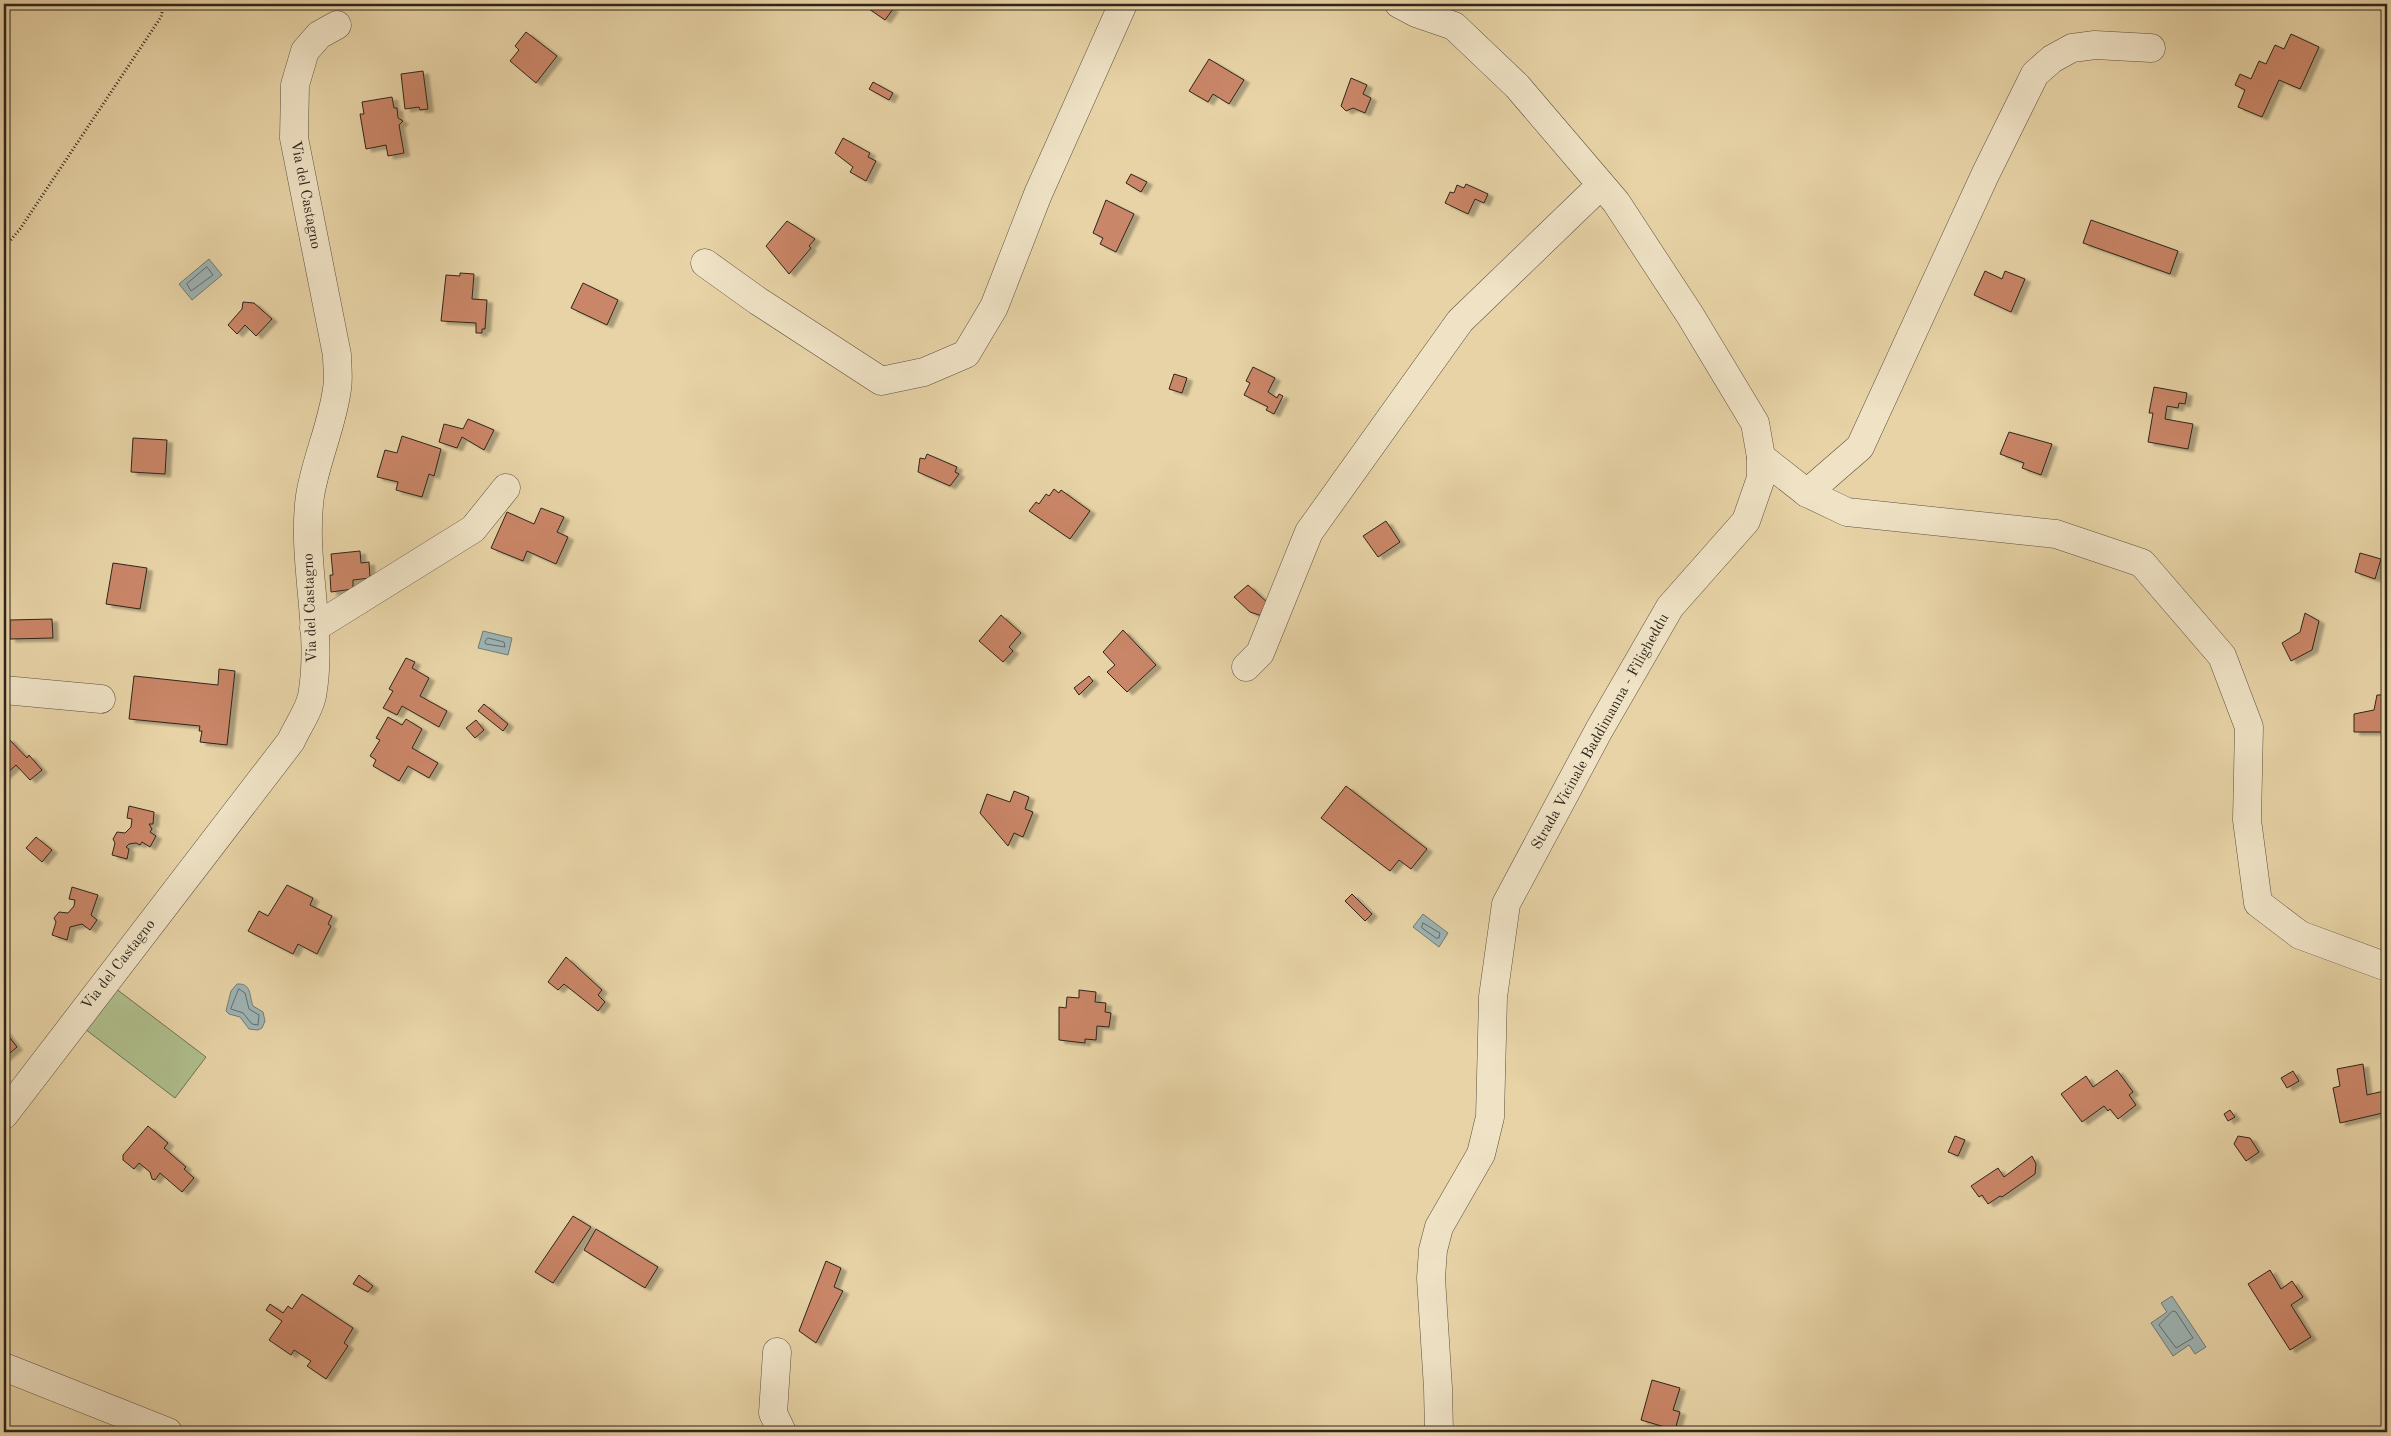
<svg xmlns="http://www.w3.org/2000/svg" width="2391" height="1436" viewBox="0 0 2391 1436" font-family="'Old Standard TT',serif">
<style>
.green{fill:#afbe8c;stroke:#6e7254}
.water{fill:#9db4b4;stroke:#717b77}
.lines{fill:none;stroke-linecap:round;stroke-linejoin:round}
.shore{stroke:#666c68;stroke-width:1}
.building{fill:#ca8667;stroke:#2e251b;filter:url(#shadow)}
.minor-casing{stroke:#5c503e;stroke-width:29}
.path{stroke:#2e251b;stroke-width:3;stroke-dasharray:1 2.5;stroke-linecap:butt}
.minor{stroke:#efe2c5;stroke-width:28}
.labels{text-anchor:middle;dominant-baseline:central;stroke-width:4;stroke-linejoin:round;paint-order:stroke}
.street-label{font-size:15px;fill:#2e251b;stroke:#efe2c5}
</style>
<defs>
<filter id="shadow"><feDropShadow dx="5.5" dy="3" stdDeviation="1" flood-color="#0004"/></filter>
</defs>
<rect width="100%" height="100%" fill="#e7d3a6"/>
<filter id="stains"><feTurbulence type="fractalNoise" baseFrequency=".004" numOctaves="4"/><feColorMatrix values="0 0 0 0 .2 0 0 0 0 .09 0 0 0 0 .02 0 0 0 .5 -.17"/></filter>
<radialGradient id="worn" r=".72"><stop offset=".6" stop-color="#630" stop-opacity="0"/><stop offset="1" stop-color="#630" stop-opacity=".3"/></radialGradient>
<polygon class="green" points="115,988 206,1057 175,1098 85,1029"/>
<g class="water">
<polygon points="209,259 222,275 192,300 179,284"/>
<polygon points="483,631 512,638 508,655 478,648"/>
<polygon points="1423,914 1448,933 1439,947 1413,927"/>
<path d="M237 984C252 983 249 996 253 1006L263 1012 265 1021 262 1028 258 1030 249 1029 240 1017 229 1014 226 1011 231 991Z"/>
<polygon points="2172,1296 2206,1347 2195,1354 2189,1345 2173,1356 2151,1323 2167,1312 2161,1303"/>
</g>
<g class="lines">
<g class="shore">
<polygon points="207,267 213,275 191,291 187,284"/>
<polygon points="488,638 504,642 505,647 486,644 485,642"/>
<polygon points="1423,923 1440,933 1439,938 1436,938 1422,928"/>
<polygon points="239,989 245,993 249,1009 259,1015 258,1025 252,1024 243,1013 231,1009"/>
<polygon points="2173,1311 2176,1312 2193,1338 2176,1348 2159,1325"/>
</g>
</g>
<g class="building">
<polygon points="862,4 885,4 893,9 885,20"/>
<polygon points="526,32 557,56 536,83 510,61 519,50 515,46"/>
<polygon points="2291,34 2319,47 2300,89 2279,80 2262,117 2238,107 2245,90 2235,85 2240,74 2251,79 2259,61 2266,64 2275,45 2284,49"/>
<polygon points="1209,59 1244,80 1229,104 1213,94 1208,102 1189,91"/>
<polygon points="423,71 428,109 420,110 419,107 405,109 401,74"/>
<polygon points="1351,78 1367,85 1363,94 1371,98 1365,113 1353,108 1346,111 1341,106"/>
<polygon points="873,82 893,93 889,100 869,89"/>
<polygon points="392,97 394,108 397,108 398,118 403,121 399,125 404,153 388,156 386,145 366,149 360,114 364,114 362,102"/>
<polygon points="843,138 870,153 868,157 876,161 866,181 850,172 853,167 835,153"/>
<polygon points="1131,174 1147,182 1141,192 1126,183"/>
<polygon points="1466,184 1488,194 1484,203 1475,199 1468,214 1445,203 1450,192 1454,193 1457,185 1464,188"/>
<polygon points="1106,200 1134,214 1116,252 1100,244 1103,238 1093,233"/>
<polygon points="2091,220 2178,251 2170,274 2083,243"/>
<polygon points="787,221 815,239 809,246 811,248 789,274 766,246"/>
<polygon points="1985,271 2002,279 2005,271 2025,279 2011,312 1974,295"/>
<polygon points="460,273 474,274 472,299 487,300 485,329 482,329 482,333 476,333 476,323 441,321 446,275 460,276"/>
<polygon points="583,283 618,300 607,325 571,308"/>
<polygon points="243,302 254,303 272,319 256,336 245,325 237,334 228,325 242,309"/>
<polygon points="1253,367 1275,378 1268,392 1277,398 1279,394 1283,396 1274,414 1266,410 1268,407 1244,395 1250,383 1246,381"/>
<polygon points="1174,374 1187,378 1182,393 1169,389"/>
<polygon points="2154,387 2187,393 2185,404 2179,403 2178,408 2167,406 2165,419 2193,424 2188,449 2148,442 2153,413 2149,413"/>
<polygon points="468,419 494,430 484,450 462,437 457,448 439,442 444,424 463,429"/>
<polygon points="2009,432 2052,444 2041,475 2022,468 2024,463 2000,454"/>
<polygon points="402,436 441,449 434,476 429,474 422,497 396,490 398,482 377,477 385,450 397,453"/>
<polygon points="133,438 167,440 165,474 131,472"/>
<polygon points="927,454 957,467 955,472 959,474 950,486 918,472 920,458 925,459"/>
<polygon points="1054,489 1059,493 1061,490 1090,511 1070,539 1029,511 1036,502 1039,504 1046,494 1049,496"/>
<polygon points="541,508 564,517 557,532 568,537 556,564 527,551 523,561 491,548 507,512 534,524"/>
<polygon points="1386,521 1400,542 1378,557 1363,536"/>
<polygon points="360,551 361,563 369,562 370,578 353,580 353,589 331,592 330,575 333,575 331,554"/>
<polygon points="2360,553 2381,559 2375,579 2355,572"/>
<polygon points="113,563 147,568 140,609 106,604"/>
<polygon points="1248,585 1269,604 1265,617 1250,612 1234,597"/>
<polygon points="2305,613 2319,621 2312,650 2291,661 2282,643 2300,632"/>
<polygon points="1001,615 1021,633 1009,647 1013,651 1003,662 979,641"/>
<polygon points="52,619 53,638 10,639 10,620"/>
<polygon points="1123,630 1156,665 1127,692 1107,672 1115,665 1103,652"/>
<polygon points="406,658 415,662 412,668 429,678 420,696 447,711 439,727 402,706 397,715 383,708 393,691 389,689"/>
<polygon points="219,669 235,671 227,745 200,742 202,731 199,731 200,726 129,719 134,676 218,685"/>
<polygon points="1089,676 1093,681 1079,695 1074,688"/>
<polygon points="2377,695 2387,695 2386,732 2354,732 2354,714 2374,710"/>
<polygon points="484,704 508,724 503,731 478,711"/>
<polygon points="388,717 402,725 406,719 422,729 412,748 438,763 429,778 408,766 399,781 373,766 376,760 370,756 380,740 376,738"/>
<polygon points="476,720 484,730 475,738 466,728"/>
<polygon points="8,738 27,758 29,755 42,770 30,780 16,765 4,776 4,742"/>
<polygon points="1346,786 1427,849 1411,869 1399,860 1390,871 1321,818"/>
<polygon points="1014,791 1029,797 1025,809 1033,812 1023,837 1014,833 1008,846 980,813 987,794 1010,802"/>
<polygon points="129,806 154,812 153,824 149,824 152,829 150,832 156,836 150,847 142,842 140,845 136,843 129,844 126,847 129,849 127,859 112,855 115,843 113,839 117,832 125,833 131,827 132,819 127,818"/>
<polygon points="36,837 52,850 42,862 26,848"/>
<polygon points="287,885 313,898 310,905 332,916 328,924 331,926 317,954 298,944 293,954 248,931 259,911 268,916"/>
<polygon points="72,887 98,895 91,915 97,920 90,930 82,924 70,927 67,940 52,935 56,922 54,918 59,912 68,913 74,906 75,900 69,899"/>
<polygon points="1352,894 1372,914 1365,921 1345,901"/>
<polygon points="566,957 602,990 598,995 605,1002 598,1011 564,984 558,990 548,982"/>
<polygon points="1079,990 1096,992 1095,1002 1106,1003 1105,1012 1111,1013 1109,1027 1097,1026 1096,1040 1085,1039 1085,1043 1059,1040 1059,1007 1066,1008 1067,997 1079,998"/>
<polygon points="4,1030 17,1047 4,1058"/>
<polygon points="2363,1064 2367,1095 2384,1091 2387,1112 2340,1123 2333,1088 2340,1086 2337,1069"/>
<polygon points="2117,1070 2133,1092 2129,1095 2136,1105 2118,1119 2110,1109 2108,1111 2104,1106 2082,1122 2061,1094 2086,1076 2093,1087"/>
<polygon points="2293,1071 2299,1081 2287,1088 2281,1078"/>
<polygon points="2230,1110 2235,1117 2228,1121 2224,1114"/>
<polygon points="148,1126 168,1143 164,1148 186,1167 184,1169 194,1178 182,1192 160,1173 155,1180 152,1179 150,1172 139,1163 134,1169 123,1160 123,1155"/>
<polygon points="1955,1136 1965,1140 1958,1156 1948,1152"/>
<polygon points="2238,1136 2250,1138 2259,1152 2246,1161 2234,1144"/>
<polygon points="2032,1156 2036,1164 2035,1174 2002,1197 2000,1196 1988,1204 1982,1195 1979,1197 1971,1186 1998,1168 2004,1177"/>
<polygon points="573,1216 591,1227 553,1283 535,1272"/>
<polygon points="596,1229 658,1267 645,1288 584,1250"/>
<polygon points="826,1261 841,1268 834,1287 843,1291 816,1343 799,1331"/>
<polygon points="2270,1270 2281,1289 2292,1281 2303,1297 2291,1305 2311,1337 2290,1350 2248,1284"/>
<polygon points="359,1275 373,1286 368,1292 353,1284"/>
<polygon points="302,1294 353,1328 344,1343 348,1346 326,1379 307,1366 311,1361 294,1350 291,1355 269,1340 282,1321 266,1310 270,1304 283,1313 288,1306 292,1309"/>
<polygon points="1652,1380 1680,1388 1673,1410 1680,1412 1675,1430 1641,1420"/>
</g>
<g class="lines">
<g class="minor-casing">
<g id="minor">
<polyline points="1399,4 1416,13 1454,26 1517,86 1616,202 1690,315 1755,423 1761,457 1761,478 1746,521 1670,607 1599,730 1506,904 1493,997 1490,1117 1481,1154 1439,1227 1433,1250 1431,1278 1438,1388 1439,1432"/>
<polyline points="705,263 758,301 881,381 924,372 966,354 994,307 1038,194 1123,4"/>
<polyline points="1761,457 1807,493 1847,512 2056,534 2142,563 2222,656 2249,727 2247,820 2258,903 2300,935 2387,967"/>
<polyline points="1807,493 1860,447 1985,175 2035,74 2052,59 2072,48 2095,45 2151,48"/>
<polyline points="314,628 473,529 506,488"/>
<polyline points="1246,667 1260,653 1309,532 1460,321 1601,185"/>
<polyline points="4,690 101,699"/>
<path d="M4 1115 291 741C297 727 309 711 312 696 324 630 301 562 310 496 316 459 332 426 337 389 339 378 337 366 337 355L294 138 295 85 305 51 319 35 337 25"/>
<polyline points="777,1352 773,1413 782,1432"/>
<polyline points="4,1367 168,1432"/>
</g>
</g>
<polyline class="path" points="4,248 20,229 161,17 164,4"/>
<use href="#minor" class="minor"/>
</g>
<g class="labels">
<g class="street-label">
<text transform="translate(305 195) rotate(79)">Via del Castagno</text>
<text transform="translate(311 608) rotate(-92)">Via del Castagno</text>
<text transform="translate(1601 732) rotate(-61)">Strada Vicinale Baddimanna - Filigheddu</text>
<text transform="translate(119 965) rotate(-52)">Via del Castagno</text>
</g>
</g>
<rect width="2391" height="1436" fill="none" stroke="#e7d3a6" stroke-width="20"/>
<rect x="5" y="5" width="2381" height="1426" fill="none" stroke="#2e251b" stroke-width="2.5"/>
<rect x="10" y="10" width="2371" height="1416" fill="none" stroke="#2e251b"/>
<rect width="100%" height="100%" filter="url(#stains)"/>
<rect width="100%" height="100%" fill="url(#worn)"/>
</svg>
